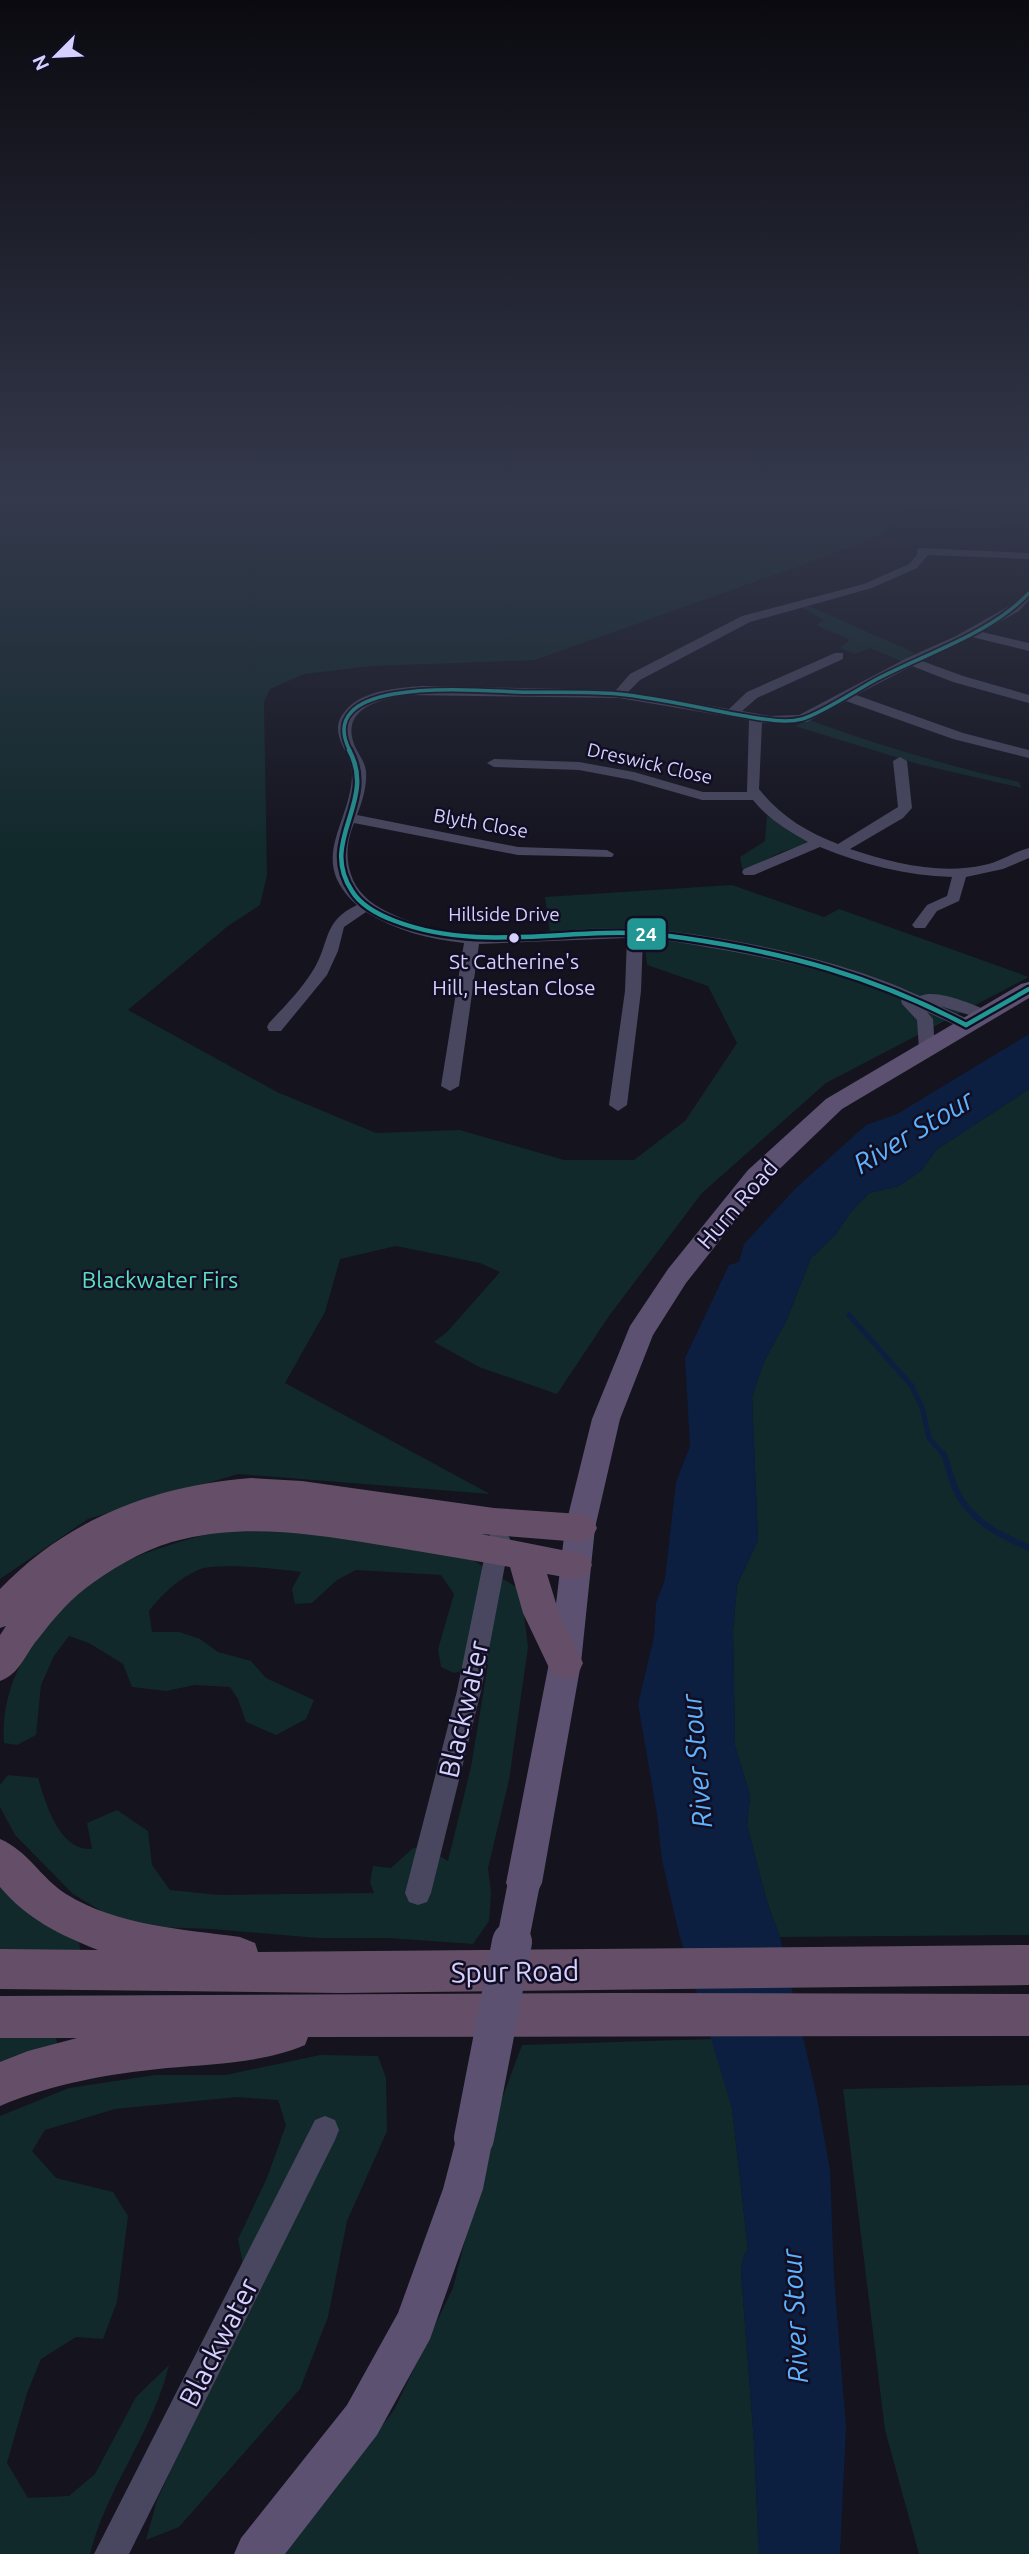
<svg xmlns="http://www.w3.org/2000/svg" width="1029" height="2554" viewBox="0 0 1029 2554" font-family="Ubuntu,sans-serif">
<style>
.green{fill:#11292b}
.water{fill:#0c1f41}
.lines{fill:none;stroke-linecap:round;stroke-linejoin:round}
.stream-far1{stroke:#0c1f41;stroke-width:5}
.stream{stroke:#0c1f41;stroke-width:6}
.minor{fill:#48475f;fill-rule:evenodd}
.major{fill:#5c5170;fill-rule:evenodd}
.highway{fill:#654f68;fill-rule:evenodd}
.major-bridge-far1{stroke:#5c5170;stroke-width:32}
.major-bridge{stroke:#5c5170;stroke-width:40}
.bus-1-far1-casing{stroke:#110e23;stroke-width:7}
.bus-1-casing{stroke:#110e23;stroke-width:9}
.bus-1-far1{stroke:#229693;stroke-width:3.5}
.bus-1{stroke:#229693;stroke-width:4.5}
.bus-dot{fill:#d6d0ff;stroke:#110e23;stroke-width:2.5}
.labels{text-anchor:middle;dominant-baseline:central;stroke-width:5;stroke-linejoin:round;paint-order:stroke}
.far-street-label{font-size:19px;fill:#d6d0ff;stroke:#110e23}
.bus-label{font-size:21px;fill:#d6d0ff;stroke:#110e23}
.street-label{font-size:23px;fill:#d6d0ff;stroke:#110e23}
.park-label{font-size:23px;fill:#5ae1c0;stroke:#110e23}
.near-water-label{font-size:28px;font-style:italic;fill:#5eb3ff;stroke:#110e23}
.near-street-label{font-size:28px;fill:#d6d0ff;stroke:#110e23}
.line-badge{stroke:#110e23;stroke-width:2.5}
.badge-label{font-size:19px;text-anchor:middle;font-weight:bold;fill:#fff}
</style>
<rect width="100%" height="100%" fill="#14131e"/>
<g class="green">
<polygon points="0,501 912,501 883,533 867,542 535,660 371,666 304,674 270,689 264,702 267,875 260,905 228,926 128,1010 277,1092 376,1133 460,1130 564,1160 634,1160 685,1121 737,1043 708,986 647,965 643,929 550,932 545,897 732,885 824,917 839,909 1029,977 826,1083 702,1193 609,1316 557,1394 479,1367 434,1342 447,1332 500,1272 480,1263 396,1246 340,1259 325,1312 285,1383 490,1494 238,1474 88,1519 0,1579"/>
<polygon points="923,501 990,501 1029,515 1029,527"/>
<polygon points="809,606 915,653 901,661 870,648 855,654 840,648 850,640 816,625 824,620 801,607"/>
<path d="M809 720C878 745 947 766 1019 782L1022 788 918 764 795 726Z"/>
<polygon points="767,816 813,842 781,852 743,872 740,857 765,841"/>
<polygon points="1029,1089 1029,1935 780,1937 767,1902 747,1825 750,1795 735,1746 733,1631 737,1585 758,1540 752,1397 763,1364 787,1319 811,1258 836,1234 850,1213 869,1193 899,1186 922,1170 936,1150"/>
<path d="M222 1530 298 1531 468 1557 521 1590 528 1647 509 1780 488 1868 491 1893 489 1921 473 1944 389 1938H318L212 1929 156 1927 108 1915 73 1894 15 1835 0 1807V1785L8 1775 38 1778C46 1804 59 1851 92 1849L87 1823 117 1810 148 1831 152 1865 170 1890 220 1895 374 1893 370 1882 373 1866 391 1868 412 1849 422 1845 448 1861 471 1767 488 1664 454 1673 441 1667 438 1649 454 1594 441 1575 356 1570 337 1580 312 1603 295 1604 292 1589 301 1572C280 1569 215 1562 198 1570 178 1579 162 1594 149 1611L152 1632H179L200 1639 218 1652 251 1661 266 1678 314 1700 306 1719 276 1735 246 1722 238 1699 230 1687 195 1685 166 1691 132 1687 123 1664 89 1643 69 1636 54 1656 41 1685 36 1735 17 1745 4 1743C0 1690 27 1643 62 1609 78 1593 95 1577 116 1566 150 1549 186 1540 222 1530Z"/>
<polygon points="0,1885 79,1942 81,1955 0,1955"/>
<polygon points="0,2035 55,2036 58,2045 0,2071"/>
<polygon points="713,2039 732,2108 748,2250 743,2257 741,2272 754,2442 759,2554 276,2554 360,2455 394,2410 453,2288 497,2112 522,2045"/>
<path d="M320 2055 378 2056 386 2078 387 2131 347 2221 328 2317 300 2389 179 2527 146 2540 157 2500 250 2301 238 2239 267 2178 286 2125 278 2100 237 2097 115 2109 45 2130 32 2151 56 2178 113 2192 128 2216 117 2302 103 2339 76 2337 41 2359 27 2393 7 2463 28 2498 69 2496 95 2474 136 2397 169 2365C153 2432 107 2487 90 2554H0V2116L69 2088 155 2075H226Z"/>
<polygon points="1029,2085 1029,2554 919,2554 885,2430 843,2089"/>
</g>
<polygon class="water" points="1029,1034 1029,1089 936,1150 922,1170 899,1186 869,1193 850,1213 836,1234 811,1258 787,1319 763,1364 752,1397 758,1540 737,1585 733,1631 735,1746 750,1795 747,1825 767,1902 780,1937 817,2098 830,2170 834,2277 846,2427 840,2554 759,2554 754,2442 741,2272 743,2257 748,2249 732,2108 679,1934 662,1860 657,1814 638,1704 654,1637 656,1603 665,1579 676,1482 690,1446 685,1358 729,1265 739,1262 744,1244 796,1188 866,1125 897,1114"/>
<g class="lines">
<polyline class="stream-far1" points="849,1315 911,1385 922,1407 929,1438 944,1455"/>
<path class="stream" d="M943 1453C949 1465 950 1478 956 1490 970 1521 1000 1535 1029 1548"/>
<g class="minor">
<path d="M921 548 1029 553V559L928 555 917 568 872 588 750 622 640 680 628 692 729 709 747 692 835 653H843V659L757 698 742 711 770 716 799 715 907 658 956 636 1011 605 1029 589V600L1019 611 982 632 1029 643V651L972 637 922 661 963 676 1029 695V703L953 682 912 666 856 695 963 733 1029 750V758L953 739 846 701 807 722 762 723 759 789C780 816 807 832 838 844L898 807 893 761 900 757 907 761 912 808 903 818 850 849C892 863 940 875 984 865 1000 862 1013 852 1029 848V858L1003 869 966 877 959 901 937 911 925 928H915L912 925 927 905 947 896 952 877C906 876 862 864 820 847L754 875H744L742 872 744 869 808 842C787 830 768 819 753 800H702L632 780 579 770 494 767 487 763 494 759 579 762 634 772 703 792H747L749 720 619 698 407 695C382 699 343 707 353 741 356 752 365 760 366 772 367 787 362 802 357 815L518 847 607 850 614 854 612 857 518 855 354 823C346 843 345 861 353 880 361 897 375 906 392 914 477 954 569 920 659 930 741 939 846 961 920 996 937 988 974 1005 991 1012L993 1015 991 1018H979L940 1006 972 1021 974 1025 972 1029 966 1030 927 1012 933 1019 935 1049 927 1054 919 1049 917 1020 902 1004 901 999C846 974 788 962 729 951 700 946 672 940 643 938L641 991 627 1105 618 1111 609 1105 625 991 627 938 479 944 459 1086 450 1091 441 1086 464 943C429 939 396 931 366 912L344 927 338 951 327 975 281 1031H269L267 1027 269 1023C284 1007 300 991 312 972 331 943 321 922 357 905 306 860 351 824 352 775 352 751 325 733 346 710 363 690 398 688 422 686L616 690 630 674 742 616 864 584 909 564 917 555V549Z"/>
<polygon points="499,1530 507,1533 510,1539 481,1691 431,1893 427,1902 418,1905 409,1902 405,1893 457,1691 488,1539 491,1533"/>
<polygon points="325,2116 335,2120 339,2130 335,2140 129,2554 94,2554 315,2120"/>
</g>
<g class="major">
<polygon points="1029,982 1029,998 842,1109 766,1182 686,1283 653,1335 620,1419 595,1528 581,1663 542,1883 536,1895 524,1900 512,1895 506,1883 549,1663 565,1528 592,1419 630,1326 668,1269 748,1170 826,1099 1021,984"/>
<polygon points="474,2119 488,2124 493,2138 483,2189 430,2339 377,2435 285,2554 234,2554 241,2538 347,2405 398,2313 443,2189 460,2124"/>
</g>
<g class="highway">
<path d="M251 1478 302 1481 494 1508 580 1514 592 1518 597 1528 592 1538 580 1542 481 1534 587 1555 592 1565 587 1575 575 1579 547 1574 559 1613 583 1663 578 1674 565 1679 552 1674 523 1613 510 1567C465 1559 419 1551 374 1544 310 1534 248 1524 184 1539 151 1546 121 1563 94 1582 72 1597 54 1618 38 1639 25 1654 20 1674 0 1681V1635L6 1626 0 1628V1589C67 1519 156 1485 251 1478Z"/>
<path d="M0 1839C27 1850 42 1879 66 1894 118 1926 182 1929 240 1937L255 1943 258 1952 1029 1945V1985L341 1993 0 1989V1949L98 1950C60 1935 27 1919 0 1887Z"/>
<path d="M610 1993 1029 1994V2036L308 2037 305 2045C263 2063 213 2064 167 2068 109 2074 54 2083 0 2106V2062L28 2051 77 2038H0V1996Z"/>
</g>
<polyline class="major-bridge-far1" points="512,1944 524,1883"/>
<polyline class="major-bridge" points="474,2138 512,1942"/>
<g class="bus-1-far1-casing">
<path id="bus-1-far1" d="M350 751C310 674 482 691 517 692 551 693 585 691 618 694 659 698 699 708 739 715 758 718 783 724 802 719 821 714 858 689 877 679 927 653 990 634 1029 593"/>
</g>
<g class="bus-1-casing">
<g id="bus-1">
<path d="M349 750C378 802 318 840 352 891 361 906 379 915 395 921 463 947 533 935 605 933 631 932 658 934 684 938 787 953 873 976 966 1025"/>
<polyline points="966,1025 1029,989"/>
</g>
</g>
<use href="#bus-1-far1" class="bus-1-far1"/>
<use href="#bus-1" class="bus-1"/>
</g>
<linearGradient id="sky" x2="0" y2="1"><stop stop-color="#0b0a10"/><stop offset="0.58" stop-color="#34394c"/><stop offset="1" stop-color="#34394c" stop-opacity="0"/></linearGradient>
<rect width="1029" height="858" fill="url(#sky)"/>
<circle class="bus-dot" cx="514" cy="938" r="6"/>
<g class="labels">
<g class="far-street-label">
<text transform="translate(650 763) rotate(13)">Dreswick Close</text>
<text transform="translate(481 823) rotate(10)">Blyth Close</text>
<text x="504" y="914">Hillside Drive</text>
</g>
<g class="bus-label">
<text x="514" y="961">St Catherine's<tspan x="514" dy="26">Hill, Hestan Close</tspan></text>
</g>
<g class="street-label">
<text transform="translate(737 1204) rotate(-49)">Hurn Road</text>
</g>
<g class="park-label">
<text x="160" y="1279">Blackwater Firs</text>
</g>
<g class="near-water-label">
<text transform="translate(913 1131) rotate(-31)">River Stour</text>
<text transform="translate(696 1761) rotate(-95)">River Stour</text>
<text transform="translate(794 2316) rotate(-93)">River Stour</text>
</g>
<g class="near-street-label">
<text transform="translate(463 1709) rotate(-77)">Blackwater</text>
<text transform="translate(515 1971) rotate(-1)">Spur Road</text>
<text transform="translate(218 2342) rotate(-63)">Blackwater</text>
</g>
</g>
<rect class="line-badge" x="626" y="917" width="41" height="34" rx="7" fill="#229693"/>
<g class="badge-label">
<text x="646" y="941">24</text>
</g>
<g transform="translate(56 56) rotate(246)" stroke="#110e23" stroke-width="5" paint-order="stroke">
<path d="M0-5L12 26L0 18L-12 26Z" fill="#d6d0ff"/>
<text y="-10" font-size="19" font-weight="bold" text-anchor="middle" fill="#d6d0ff">N</text>
</g>
</svg>
